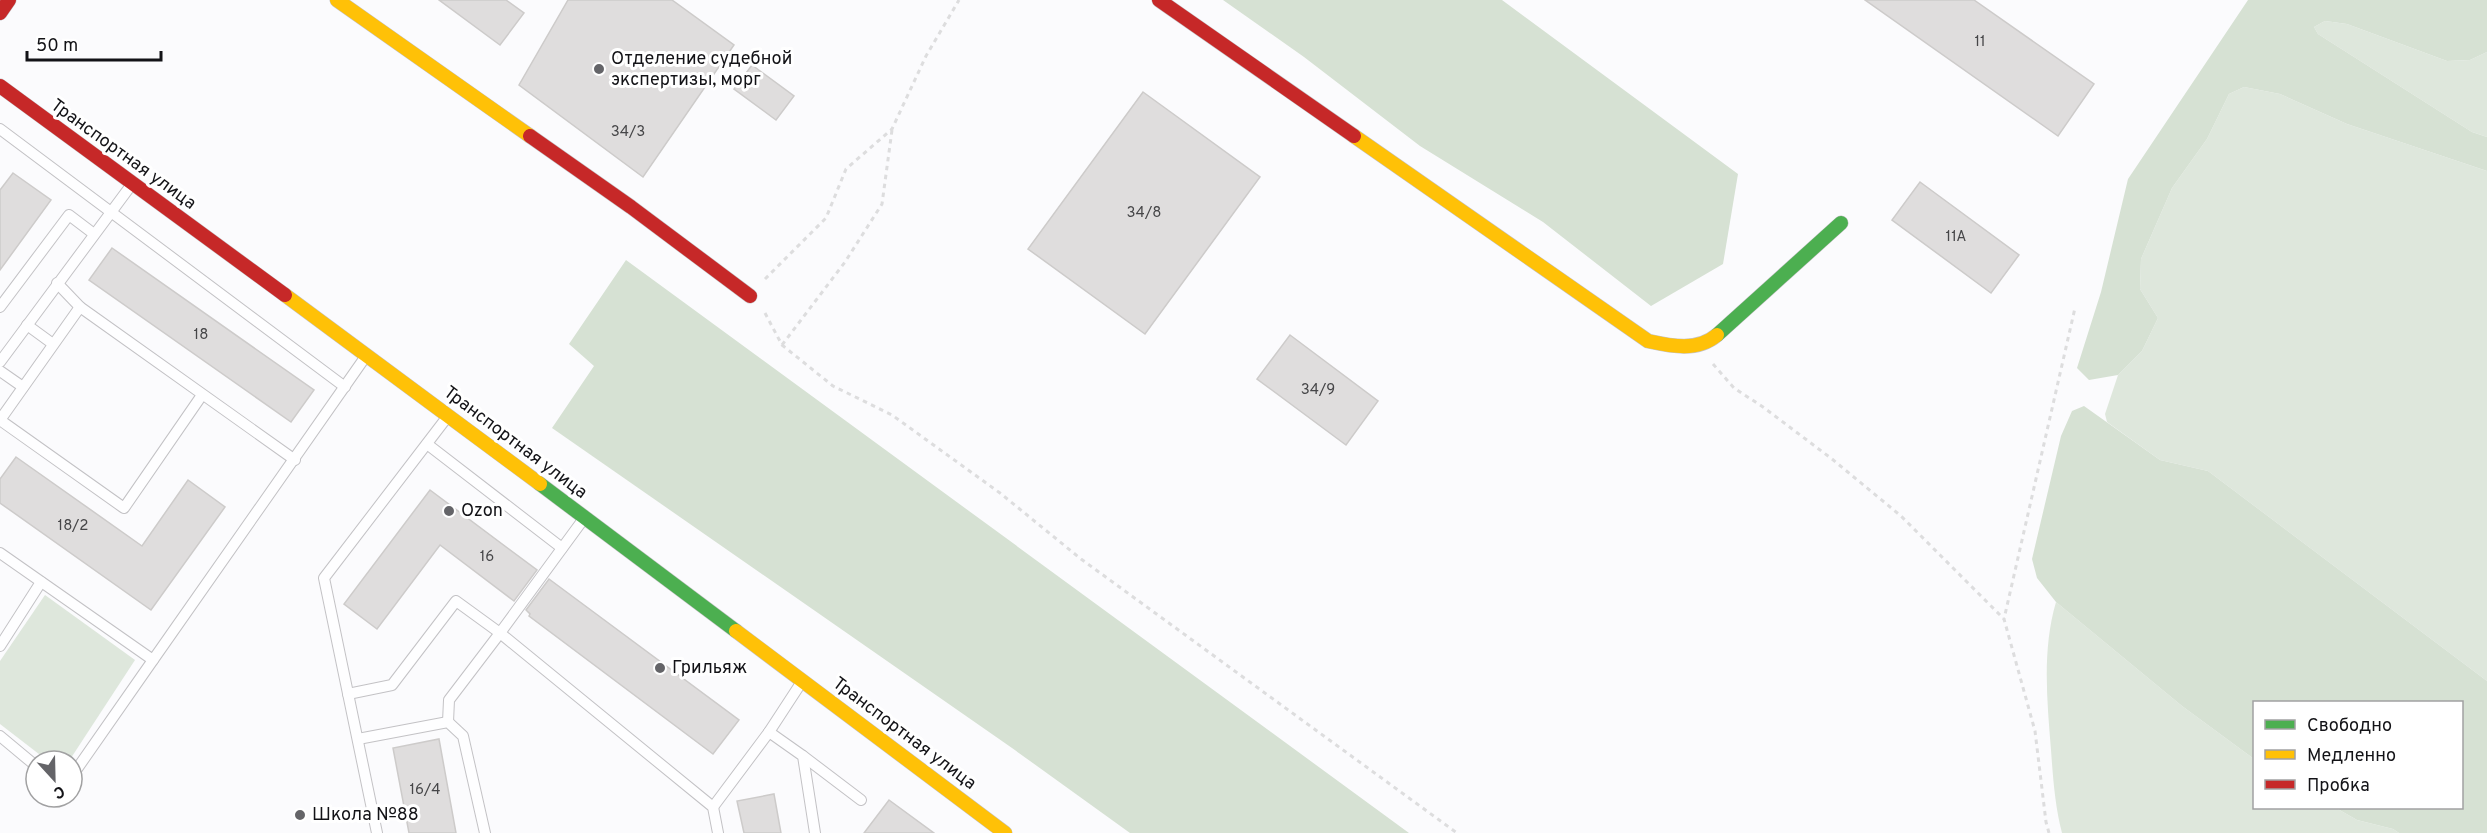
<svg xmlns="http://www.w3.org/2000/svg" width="2487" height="833" viewBox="0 0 2487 833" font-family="Overpass,sans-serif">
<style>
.green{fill:#dee7dc}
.forest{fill:#d6e1d3}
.building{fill:#dfdddd;stroke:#cdcbca;stroke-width:1.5}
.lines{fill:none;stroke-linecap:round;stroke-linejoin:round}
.lane-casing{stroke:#c3c2c5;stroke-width:12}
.fast-casing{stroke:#c3c2c5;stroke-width:15}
.slow-casing{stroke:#c3c2c5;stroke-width:15}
.jam-casing{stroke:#c3c2c5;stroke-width:15}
.path{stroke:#ddddde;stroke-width:3;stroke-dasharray:4.5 4.5;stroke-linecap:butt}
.lane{stroke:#fefeff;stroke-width:10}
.fast{stroke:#4caf50;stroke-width:14}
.slow{stroke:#ffc107;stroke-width:14}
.jam{stroke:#c62828;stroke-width:14}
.poi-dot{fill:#646468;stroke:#fff;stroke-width:2}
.labels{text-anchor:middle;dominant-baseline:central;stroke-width:6;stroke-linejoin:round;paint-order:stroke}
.number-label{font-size:15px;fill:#464648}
.poi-label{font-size:18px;fill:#131317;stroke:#fff;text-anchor:start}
.street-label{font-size:18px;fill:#131317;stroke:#fff}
</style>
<rect width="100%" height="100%" fill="#fbfbfd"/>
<g class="green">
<polygon points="2325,21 2347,24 2447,61 2470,60 2487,52 2487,137 2472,132 2318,34 2314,27"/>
<polygon points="2244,87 2280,94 2347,124 2487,171 2487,681 2208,471 2160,460 2107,422 2105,414 2118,375 2142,351 2158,318 2140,289 2141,259 2172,188 2207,139 2229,94"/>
<polygon points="45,595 135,660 69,761 48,761 0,724 0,661"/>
<path d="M2056 602 2182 706 2254 759V808H2336L2357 820 2393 829 2399 833H2062C2055 806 2053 778 2051 750 2047 700 2042 650 2056 602Z"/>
</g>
<g class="forest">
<polygon points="1223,0 1502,0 1738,174 1723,264 1651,306 1543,222 1420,146 1304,57"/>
<polygon points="2248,0 2487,0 2487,52 2470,60 2447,61 2347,24 2325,21 2314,27 2318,34 2472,132 2487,137 2487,171 2347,124 2280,94 2244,87 2229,94 2207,139 2172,188 2141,259 2140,289 2158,318 2142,351 2118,375 2089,380 2077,368 2101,292 2128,179"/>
<polygon points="626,260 1409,833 1130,833 1012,748 552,428 594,366 569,344"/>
<polygon points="2084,406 2160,460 2208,471 2487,681 2487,833 2399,833 2393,829 2357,820 2336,808 2462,808 2462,702 2254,702 2254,759 2182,706 2056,602 2037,578 2032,559 2061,436 2072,411"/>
</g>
<g class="building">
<polygon points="439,0 506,0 524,13 500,45"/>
<polygon points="568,0 672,0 734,45 643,177 519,85"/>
<polygon points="1865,0 1974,0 2094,84 2058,136"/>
<polygon points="752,65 794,96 776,120 734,89"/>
<polygon points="1143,92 1260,177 1145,334 1028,249"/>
<polygon points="13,173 51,200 0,270 0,190"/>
<polygon points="1920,182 2019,255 1991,293 1892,220"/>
<polygon points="112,248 314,390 291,422 89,280"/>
<polygon points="1290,335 1378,401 1346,445 1257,379"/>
<polygon points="16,457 142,546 188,480 225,507 151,610 0,503 0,479"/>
<polygon points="430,490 537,570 514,601 440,545 377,629 344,604"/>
<polygon points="549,579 739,720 713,754 529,616 530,614 526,610"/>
<polygon points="439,739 456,833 409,833 393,748"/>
<polygon points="774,794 781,833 744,833 737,801"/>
<polygon points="889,800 934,833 864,833"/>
</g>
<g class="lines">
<g class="lane-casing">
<g id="lane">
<polyline points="0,129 345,387"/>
<polyline points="57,283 80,307"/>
<polyline points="0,307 69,215 94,234"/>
<polyline points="27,325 53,344"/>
<polyline points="0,362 132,184"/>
<polyline points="0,371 23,387"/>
<polyline points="202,395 124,508 0,420 80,307 295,460"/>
<polyline points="427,444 562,548"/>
<polyline points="585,517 500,633 713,807 718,833"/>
<polyline points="0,553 153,660 366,356"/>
<polyline points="0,646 41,582"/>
<polyline points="348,694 392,685 456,601 500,633 449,700 448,722"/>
<polyline points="769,732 803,756 815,833"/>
<polyline points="0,736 36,766"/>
<polyline points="358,739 448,722 463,736 485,833"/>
<polyline points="803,756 861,800"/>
<polyline points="72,776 153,660"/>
<polyline points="713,807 769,732 801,683"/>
<polyline points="377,833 324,578 448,416"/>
</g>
</g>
<g class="fast-casing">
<g id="fast">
<polyline points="1717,335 1841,223"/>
<polyline points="540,484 736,631"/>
</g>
</g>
<g class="slow-casing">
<g id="slow">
<polyline points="337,0 530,136"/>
<path d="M1354 136 1648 341C1671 346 1697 352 1717 335"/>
<polyline points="285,295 540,484"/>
<polyline points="736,631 1005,833"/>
</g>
</g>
<g class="jam-casing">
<g id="jam">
<polyline points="1159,0 1354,136"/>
<polyline points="0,13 9,0"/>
<polyline points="0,86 285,295"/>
<polyline points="530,136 631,207 750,296"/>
</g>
</g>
<g class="path">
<polyline points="765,279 826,218 846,169 892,129 926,56 959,0"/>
<polyline points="765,313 782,345 833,386 892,415 1000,493 1081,559 1457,833"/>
<polyline points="782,345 845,262 882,204 892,130"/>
<polyline points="1713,364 1734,388 1763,407 1832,459 1901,516 2004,619"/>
<polyline points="2049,833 2046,822 2035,731 2004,619 2075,308"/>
</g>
<use href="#lane" class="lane"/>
<use href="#fast" class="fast"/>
<use href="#slow" class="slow"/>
<use href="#jam" class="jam"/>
</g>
<g class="poi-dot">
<circle cx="599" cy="69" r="6"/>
<circle cx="449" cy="511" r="6"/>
<circle cx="660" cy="668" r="6"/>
<circle cx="300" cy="815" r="6"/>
</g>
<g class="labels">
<g class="number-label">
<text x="1980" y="42">11</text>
<text x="628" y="132">34/3</text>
<text x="1144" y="213">34/8</text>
<text x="1956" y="237">11А</text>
<text x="201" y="335">18</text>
<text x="1318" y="390">34/9</text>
<text x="73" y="526">18/2</text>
<text x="487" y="557">16</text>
<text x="425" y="790">16/4</text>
</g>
<g class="poi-label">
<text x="611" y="59">Отделение судебной<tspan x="611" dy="21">экспертизы, морг</tspan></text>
<text x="461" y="511">Ozon</text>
<text x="672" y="668">Грильяж</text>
<text x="312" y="815">Школа №88</text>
</g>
<g class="street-label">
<text transform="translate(123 155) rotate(36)">Транспортная улица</text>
<text transform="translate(515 443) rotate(37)">Транспортная улица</text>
<text transform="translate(904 734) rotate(37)">Транспортная улица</text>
</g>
</g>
<rect x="2253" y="701" width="210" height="108" fill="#ffffff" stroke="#a1a1a2" stroke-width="1.5"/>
<rect x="2265" y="720" width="30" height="9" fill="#4caf50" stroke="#a1a1a2" stroke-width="1.5"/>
<text x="2307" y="731" font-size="18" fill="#131317">Свободно</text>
<rect x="2265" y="750" width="30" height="9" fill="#ffc107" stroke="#a1a1a2" stroke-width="1.5"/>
<text x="2307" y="761" font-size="18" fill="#131317">Медленно</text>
<rect x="2265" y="780" width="30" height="9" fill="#c62828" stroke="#a1a1a2" stroke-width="1.5"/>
<text x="2307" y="791" font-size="18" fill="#131317">Пробка</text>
<g transform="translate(54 779) rotate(158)"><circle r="28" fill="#ffffff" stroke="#a1a1a2" stroke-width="1.5"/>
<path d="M0-4.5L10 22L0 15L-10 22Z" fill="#646468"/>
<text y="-9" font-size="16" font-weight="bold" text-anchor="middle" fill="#131317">С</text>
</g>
<path d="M27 51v9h134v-9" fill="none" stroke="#131317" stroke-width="3"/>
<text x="36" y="51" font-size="18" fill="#131317" stroke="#ffffff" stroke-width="4.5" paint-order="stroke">50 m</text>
</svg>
